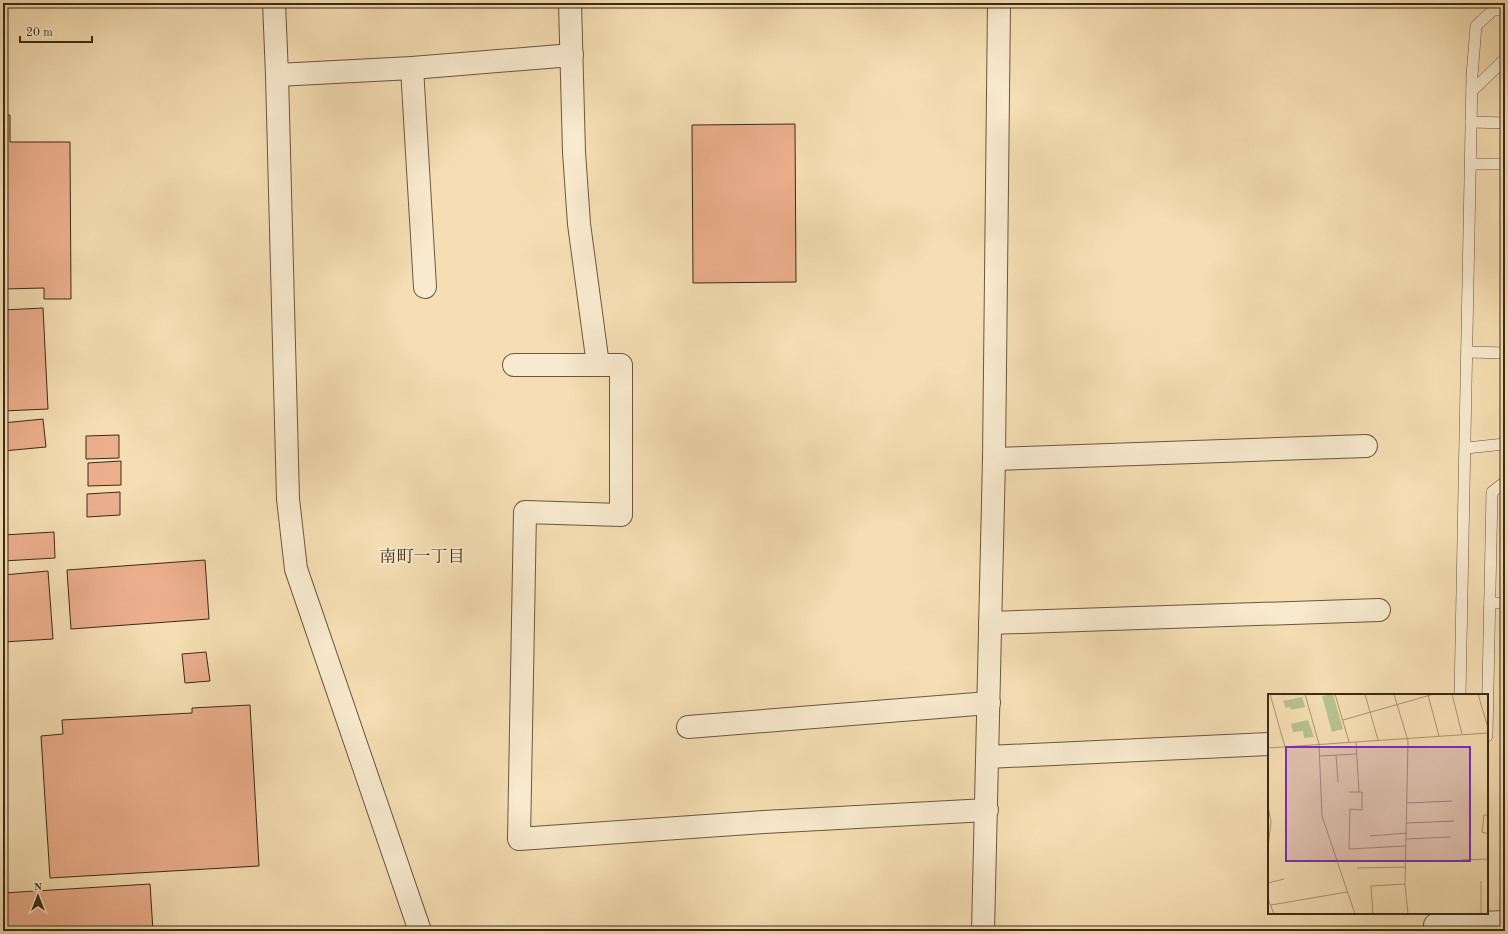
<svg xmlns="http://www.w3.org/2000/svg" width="1508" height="934" viewBox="0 0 1508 934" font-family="'Old Standard TT','Noto Serif JP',serif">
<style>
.building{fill:#ecaf8d;stroke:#3c2b13}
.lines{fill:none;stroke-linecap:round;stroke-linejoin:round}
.service-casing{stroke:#6a583b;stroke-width:12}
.minor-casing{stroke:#6a583b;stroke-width:24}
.tertiary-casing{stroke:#6a583b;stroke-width:24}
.service{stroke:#f8eace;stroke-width:11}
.minor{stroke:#f8eace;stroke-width:22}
.tertiary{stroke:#f8eace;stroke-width:22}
.labels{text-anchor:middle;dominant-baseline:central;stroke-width:3.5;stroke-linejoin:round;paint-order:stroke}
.neighbourhood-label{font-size:17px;fill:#3c2b13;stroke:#f8eace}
.inset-road{fill:none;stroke:#ab9673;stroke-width:1}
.view{fill:#7b2cbf;fill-opacity:0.15;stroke:#7b2cbf;stroke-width:2}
.inset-edge{fill:none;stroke:#3c2b13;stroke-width:2}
</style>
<rect width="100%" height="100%" fill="#f5deb3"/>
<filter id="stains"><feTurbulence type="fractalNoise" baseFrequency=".005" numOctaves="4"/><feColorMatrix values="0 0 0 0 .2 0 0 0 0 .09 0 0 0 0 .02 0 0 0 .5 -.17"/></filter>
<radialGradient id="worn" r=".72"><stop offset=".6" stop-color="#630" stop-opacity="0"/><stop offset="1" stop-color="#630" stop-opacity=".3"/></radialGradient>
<g class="building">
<polygon points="3,115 10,115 10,142 70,142 71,299 44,299 44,288 3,289"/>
<polygon points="795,124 796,282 693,283 692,125"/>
<polygon points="43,308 48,409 3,411 3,310"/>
<polygon points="43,419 46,447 3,451 3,423"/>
<polygon points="119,435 119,458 86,459 86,436"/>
<polygon points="121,461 121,485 88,486 88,463"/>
<polygon points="120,492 120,515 87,517 87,494"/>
<polygon points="54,532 55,558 3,561 3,535"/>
<polygon points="205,560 209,619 71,629 67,570"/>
<polygon points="48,571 53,639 3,642 3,575"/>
<polygon points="206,652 210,681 185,683 182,654"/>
<polygon points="250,705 259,866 50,878 41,736 63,734 62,720 192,713 192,708"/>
<polygon points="150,884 153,931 3,931 3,893"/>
</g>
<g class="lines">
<g class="service-casing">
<g id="service">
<polyline points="1472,91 1505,59"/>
<polyline points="1471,122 1505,123"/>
<polyline points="1471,164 1505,164"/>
<polyline points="1468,352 1505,353"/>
<polyline points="1466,448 1505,444"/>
<polyline points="1490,603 1505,603"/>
<polyline points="1460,695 1472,76 1476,26 1493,10 1505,10"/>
<polyline points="1487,736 1492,492 1505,482"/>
</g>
</g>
<g class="minor-casing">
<g id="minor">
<polyline points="274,3 277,75 288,499 296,569 420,931"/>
<polyline points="570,3 574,152 579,224 598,365"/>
<polyline points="412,68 425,287"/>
<polyline points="277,75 412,68 572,55"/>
<polyline points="514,365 621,365 621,515 525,512 519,839 764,822 987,810"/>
<polyline points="994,459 1366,446"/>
<polyline points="990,623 1379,610"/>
<polyline points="688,727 989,703"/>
<polyline points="988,757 1269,744"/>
<polyline points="1435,925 1505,922"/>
</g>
</g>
<g class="tertiary-casing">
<polyline id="tertiary" points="983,931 994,459 999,3"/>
</g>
<use href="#service" class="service"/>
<use href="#minor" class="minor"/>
<use href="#tertiary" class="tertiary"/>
</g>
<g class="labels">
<g class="neighbourhood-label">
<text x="422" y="557">南町一丁目</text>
</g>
</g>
<g transform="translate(1268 694)">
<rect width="220" height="220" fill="#f5deb3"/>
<path d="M65 0 75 35 64 38 54 2ZM34 3 37 13 23 16 22 13 18 14 15 7ZM40 26 46 43 36 44 35 37 25 38 23 30Z" fill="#b8c28f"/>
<path class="inset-road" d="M2 0 17 53M37 0 51 50 54 122 87 220M67 0 81 48M97 0 110 46M126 0 140 47 137 190 140 220M184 0 194 40M210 0 220 34M160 1 171 42M75 26 166 0M88 48 91 98M0 54 220 39M68 61 70 88M52 62 88 60M81 98H94V116L82 115 81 155 138 152M139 109 184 107M0 112 3 128 0 153M220 121H216L214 138 220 140M139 129 186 127M102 142 139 139M138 145 183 143M193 166 220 165M89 174 138 173M213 187V220M0 189 16 185M0 205 6 220M3 211 79 198M105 220 103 192 137 190"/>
<path class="view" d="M18 53H202V167H18Z"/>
<rect width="220" height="220" class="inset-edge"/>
</g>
<rect width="1508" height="934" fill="none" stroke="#f5deb3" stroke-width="16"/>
<rect x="4" y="4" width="1500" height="926" fill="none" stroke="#3c2b13" stroke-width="2"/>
<rect x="8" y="8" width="1492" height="918" fill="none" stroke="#3c2b13"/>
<g transform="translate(38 896)" stroke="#f8eace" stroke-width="3" paint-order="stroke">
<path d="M0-3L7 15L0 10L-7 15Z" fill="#3c2b13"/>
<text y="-6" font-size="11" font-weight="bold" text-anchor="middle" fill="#3c2b13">N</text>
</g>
<path d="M20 36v6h72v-6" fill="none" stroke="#3c2b13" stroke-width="2"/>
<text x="26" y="36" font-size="12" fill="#3c2b13" stroke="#f8eace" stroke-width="3" paint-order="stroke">20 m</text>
<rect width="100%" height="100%" filter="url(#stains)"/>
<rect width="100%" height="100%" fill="url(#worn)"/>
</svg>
